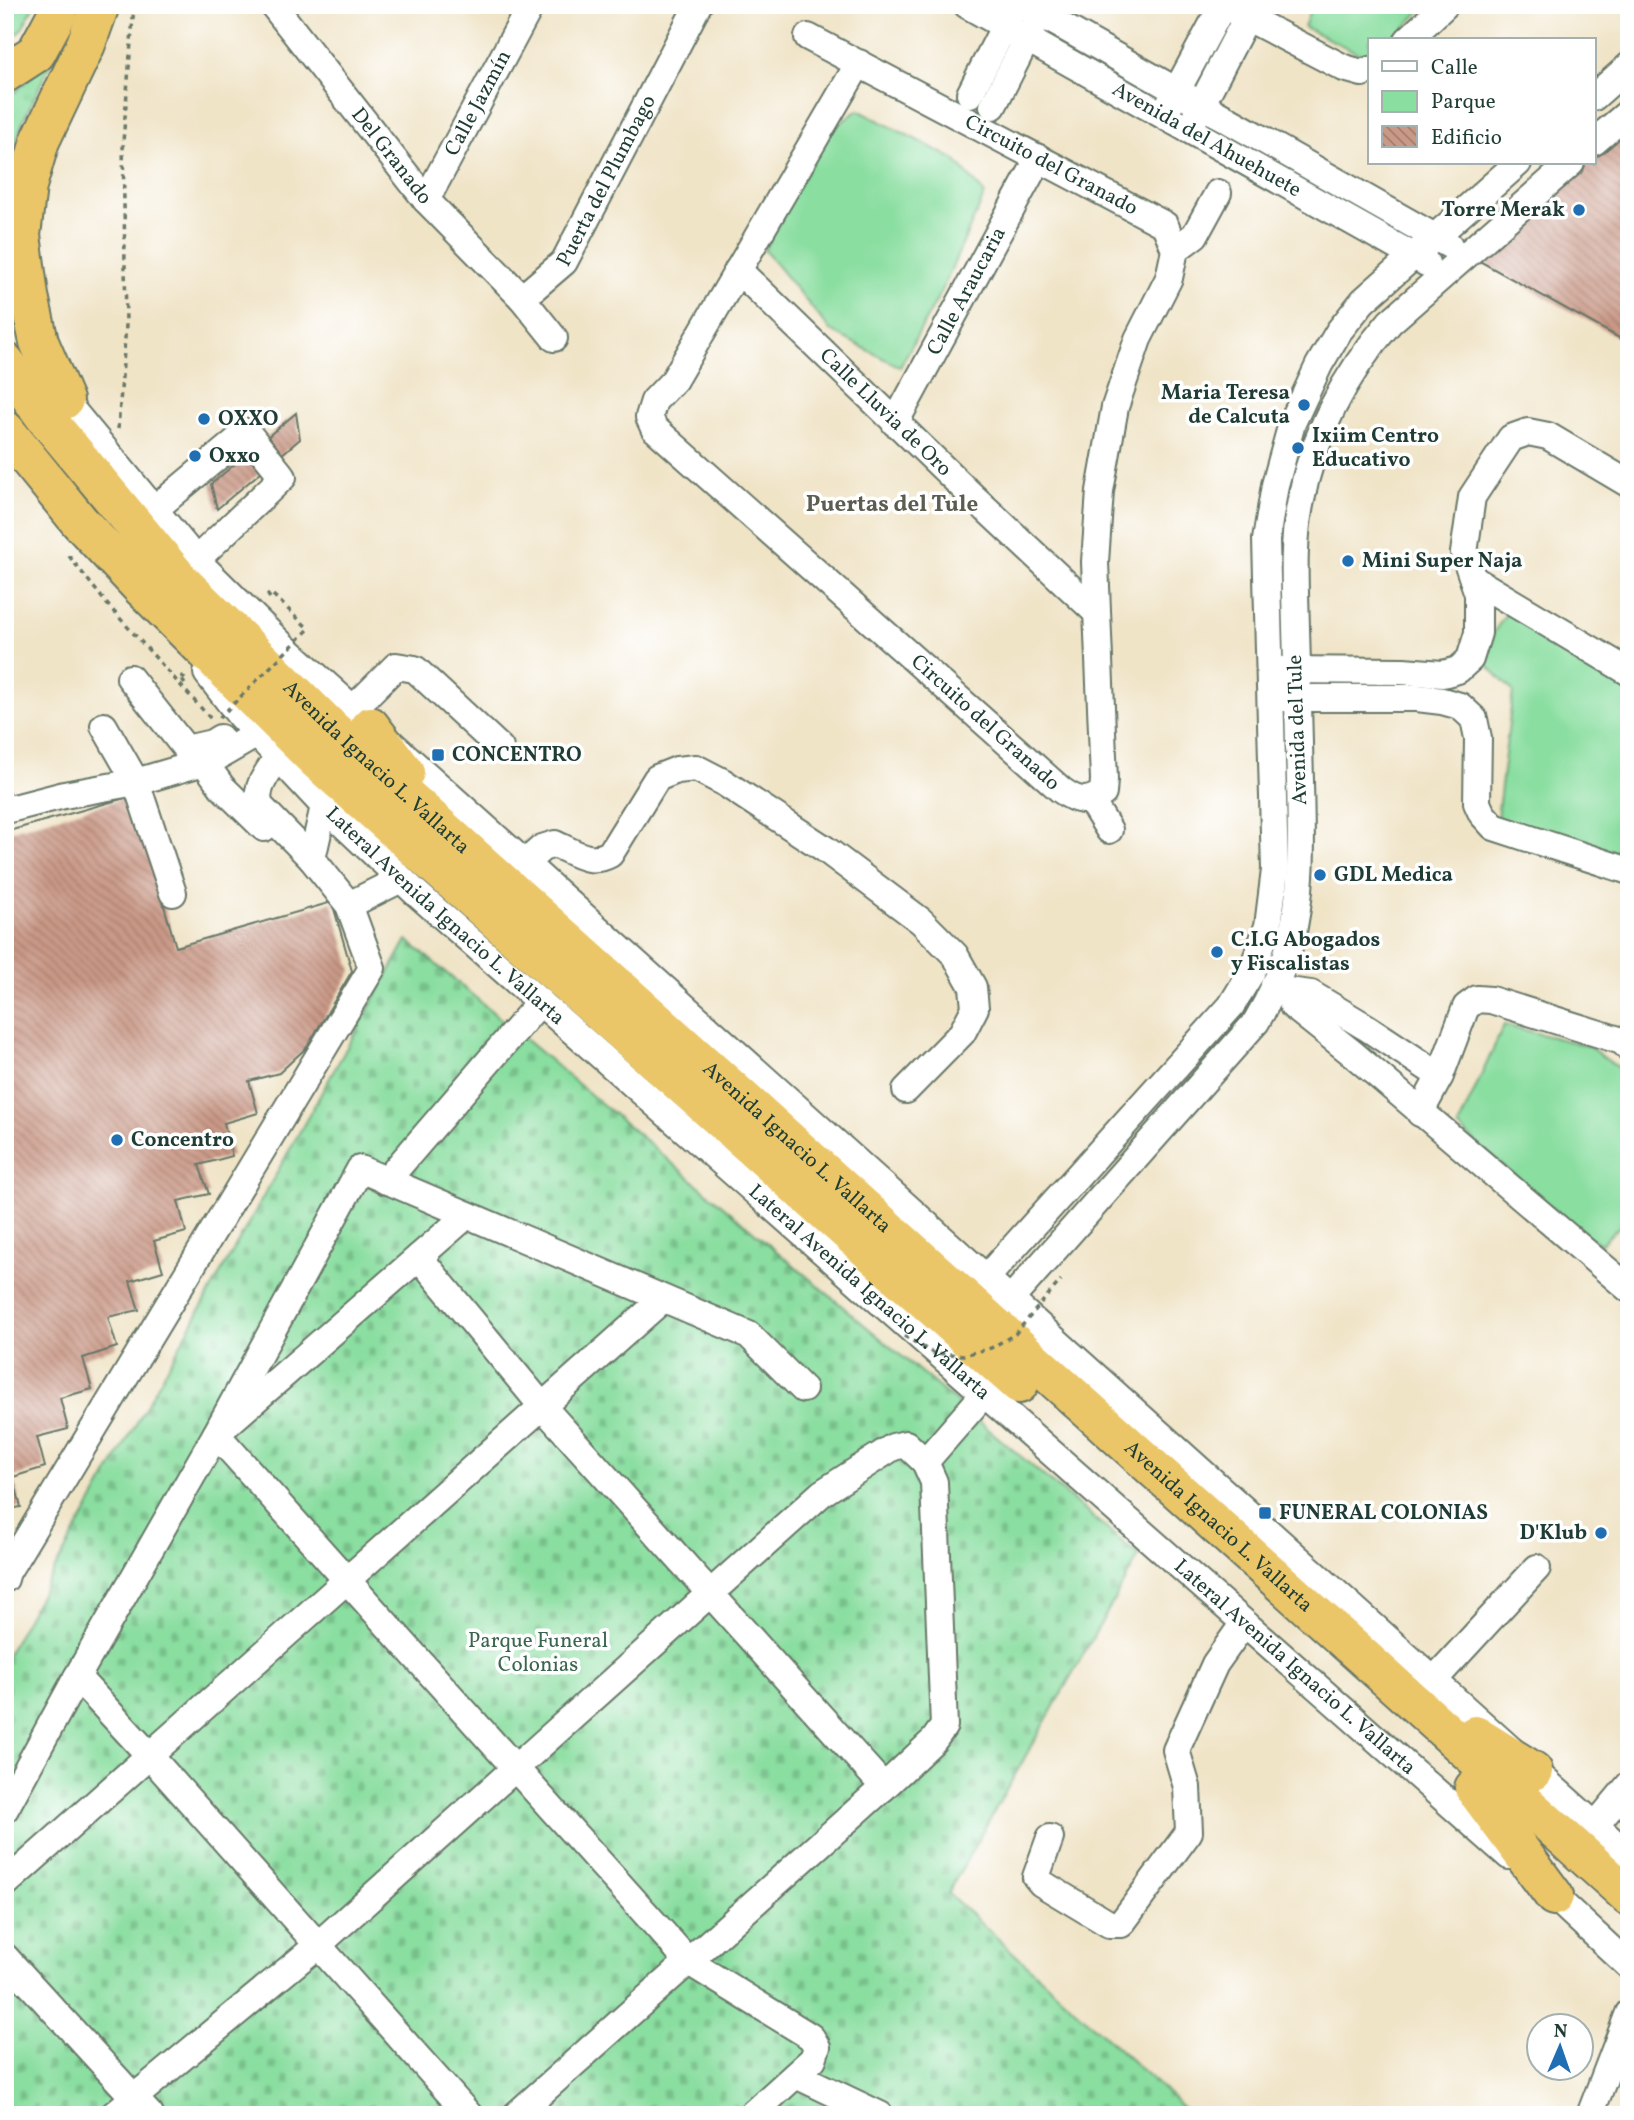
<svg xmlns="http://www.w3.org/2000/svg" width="1634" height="2120" viewBox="0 0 1634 2120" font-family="Vollkorn,serif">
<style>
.grass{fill:url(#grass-tufts);stroke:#548e6a;stroke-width:2}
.cemetery{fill:url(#cemetery-stones);stroke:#548e6a;stroke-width:2}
.park{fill:#8adea0;stroke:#548e6a;stroke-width:2}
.building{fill:url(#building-back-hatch)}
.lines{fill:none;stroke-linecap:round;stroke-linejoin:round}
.minor-casing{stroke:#687767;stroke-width:30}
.highway-casing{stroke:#687767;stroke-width:42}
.path{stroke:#687767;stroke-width:3.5;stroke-dasharray:5 5;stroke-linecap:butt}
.minor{stroke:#fff;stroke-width:26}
.highway{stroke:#ebc669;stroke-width:38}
.path-bridge{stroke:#687767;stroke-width:3.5;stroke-dasharray:5 5;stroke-linecap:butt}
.poi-dot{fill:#1f6fb2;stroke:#fff;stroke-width:2.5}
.labels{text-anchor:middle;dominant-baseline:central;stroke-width:7;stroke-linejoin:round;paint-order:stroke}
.street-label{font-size:21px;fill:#1f3d34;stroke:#fff}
.poi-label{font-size:21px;font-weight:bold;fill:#1f3d34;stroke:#fff;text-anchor:start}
.park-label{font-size:21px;fill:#3a654f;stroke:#fff}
.neighbourhood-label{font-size:23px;font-weight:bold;fill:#5b5d51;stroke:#fff}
</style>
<defs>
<pattern id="grass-tufts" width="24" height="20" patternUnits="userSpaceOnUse" patternTransform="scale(1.75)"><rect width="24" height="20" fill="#8adea0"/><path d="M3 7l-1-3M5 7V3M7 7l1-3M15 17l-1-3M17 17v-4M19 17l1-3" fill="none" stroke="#77bf8a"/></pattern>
<pattern id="cemetery-stones" width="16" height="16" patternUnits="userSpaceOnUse" patternTransform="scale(1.75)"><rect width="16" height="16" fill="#8adea0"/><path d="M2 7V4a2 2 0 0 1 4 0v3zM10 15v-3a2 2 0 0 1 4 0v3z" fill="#77bf8a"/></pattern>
<pattern id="building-back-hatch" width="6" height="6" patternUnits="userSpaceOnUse" patternTransform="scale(1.75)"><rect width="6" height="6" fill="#ca9886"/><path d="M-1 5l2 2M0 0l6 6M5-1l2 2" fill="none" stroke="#a37d6e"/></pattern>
</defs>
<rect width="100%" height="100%" fill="#fff"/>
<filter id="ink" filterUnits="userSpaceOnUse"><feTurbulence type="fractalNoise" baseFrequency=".0143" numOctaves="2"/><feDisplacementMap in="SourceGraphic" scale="14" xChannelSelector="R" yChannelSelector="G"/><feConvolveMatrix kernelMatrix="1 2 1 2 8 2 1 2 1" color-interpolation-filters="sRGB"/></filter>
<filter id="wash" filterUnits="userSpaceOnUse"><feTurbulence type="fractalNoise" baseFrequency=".00686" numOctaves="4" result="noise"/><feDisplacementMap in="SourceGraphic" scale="28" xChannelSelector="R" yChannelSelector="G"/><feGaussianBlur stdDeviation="1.57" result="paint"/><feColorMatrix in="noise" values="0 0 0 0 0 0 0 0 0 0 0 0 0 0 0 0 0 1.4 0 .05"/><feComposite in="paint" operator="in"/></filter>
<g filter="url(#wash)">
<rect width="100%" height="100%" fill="#f0e4c7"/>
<g class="grass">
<polygon points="5,5 34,5 22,29 5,46"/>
<polygon points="57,50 23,121 5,172 5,102"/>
</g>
<polygon class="cemetery" points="407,940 1139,1556 948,1893 1191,2115 5,2115 5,1658"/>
<g class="park">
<polygon points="1312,5 1426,5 1393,40 1370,40 1370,59 1304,27"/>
<polygon points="858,110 954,159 985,194 940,294 900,367 831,331 764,250 827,133"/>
<polygon points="1511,606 1629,677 1629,864 1497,818 1513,691 1478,656"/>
<polygon points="1504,1025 1588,1046 1629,1076 1629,1207 1625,1221 1601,1244 1576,1229 1458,1127"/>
</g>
<g id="blocks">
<g class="building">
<polygon points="1629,124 1629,331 1621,339 1474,258 1584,163 1594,163 1594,155"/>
<polygon points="296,413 300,439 217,509 211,484"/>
<polygon points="132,796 176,947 332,902 352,971 307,1047 279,1073 249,1081 258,1113 224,1123 232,1156 199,1165 209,1194 178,1201 186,1232 154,1241 163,1271 130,1281 139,1310 108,1317 117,1347 83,1358 92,1389 60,1398 68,1429 37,1437 45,1467 13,1477 21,1507 5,1510 5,832"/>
</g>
</g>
</g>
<g filter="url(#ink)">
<use href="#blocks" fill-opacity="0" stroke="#687767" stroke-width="2"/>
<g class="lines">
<g class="minor-casing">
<g id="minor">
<path id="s1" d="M273 5 426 200 522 298 554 338"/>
<path id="s2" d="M967 5 1426 263"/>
<polyline points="1025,5 1449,245"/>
<polyline points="1223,5 1344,68 1362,73 1370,70"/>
<path id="s3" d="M808 37 1165 225 1175 250 1169 278 1138 339 1115 407 1100 491 1095 562 1104 780 1103 793C1086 804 1076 801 1061 790L654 428 649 417 654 401 674 380 859 63"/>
<polyline points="1408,40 1445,5"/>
<polyline points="970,94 1011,13"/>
<polyline points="1594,97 1629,66"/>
<polyline points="1169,105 1223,5"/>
<polyline points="993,106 1035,23"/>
<polyline points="1194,119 1247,17"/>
<polyline points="1594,142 1629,112"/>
<path id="s4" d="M426 200 531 5"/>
<polyline points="1175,250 1195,235 1218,193"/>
<path id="s5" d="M738 270 967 491 1096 612"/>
<path id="s6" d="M522 298 564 262 698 5"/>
<polyline points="64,400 196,560 282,645 1629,1856"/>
<path id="s7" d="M895 423 1039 158"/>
<polyline points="155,509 247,432 283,477 196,560 186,574"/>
<polyline points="1473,579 1629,672"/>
<polyline points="1279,670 1403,671 1443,674 1458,670 1470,659 1478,633 1478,594 1464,553 1472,497 1511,438 1528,432 1548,436 1629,484"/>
<path id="s8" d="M207 673 241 717 324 806 415 892 1509 1856"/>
<polyline points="130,678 186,749 212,743 220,738"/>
<polyline points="1280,698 1417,698 1442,701 1460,706 1474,719 1478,738 1477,803 1482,814 1494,827 1629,871"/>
<polyline points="353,709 396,666 415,669 500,748"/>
<polyline points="104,726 136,782 173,893"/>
<path d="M278 757C269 771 253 789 260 806L312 859"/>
<polyline points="204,762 222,787 264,828"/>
<polyline points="1091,801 1109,830"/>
<polyline points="5,806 10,809 64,795 136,782 204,762 214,759 257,734"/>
<path d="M524 864 542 848 555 844C575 853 590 865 610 854L657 778 677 770 696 768 723 782 825 849 921 921 955 955 973 987 975 1008 962 1033 906 1090"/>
<polyline points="349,905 401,879"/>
<polyline points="1274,985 1288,991 1311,994 1366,1027 1440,1076"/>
<polyline points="1288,991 1293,1006 1352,1053 1629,1289"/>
<polyline points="1420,1113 1440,1076 1466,1007 1477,999 1491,1000 1622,1041 1629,1048"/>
<polyline points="386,1181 540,1002"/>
<polyline points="467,1215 216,1434 689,1962 811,2037 817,2047 813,2059 751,2115"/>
<polyline points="419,1257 542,1406 884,1787"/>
<polyline points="985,1279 1231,1006 1251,973 1268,926 1275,870 1266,540 1275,485 1292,423 1319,365 1339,331 1363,301 1518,163"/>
<path d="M1009 1301 1256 1022C1271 997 1282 972 1290 944 1304 892 1301 835 1300 781 1299 729 1297 678 1296 627 1295 586 1292 545 1300 505 1312 437 1345 374 1390 322L1571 163"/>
<polyline points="925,1462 984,1394"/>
<polyline points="5,1579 7,1572 372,968 349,905 312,859 324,806"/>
<polyline points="77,1677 149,1755 469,2115"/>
<polyline points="1433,1681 1537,1568"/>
<polyline points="5,1809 77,1677 216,1434 360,1169 749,1335 803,1389"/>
<polyline points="1595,1826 1629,1785"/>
<polyline points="1050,1838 1036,1877 1041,1883 1109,1924 1121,1924 1189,1832 1187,1787 1176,1750 1215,1664 1244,1623"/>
<polyline points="5,1884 663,1299"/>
<polyline points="1543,1886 1629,1966"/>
<polyline points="5,1957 150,2115"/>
<polyline points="796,2075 880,2115"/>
<polyline points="113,2115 318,1945 822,1493 893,1447 906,1444 925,1462 934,1482 944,1726 934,1740 884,1787 516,2115"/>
<polyline points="1590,2115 1629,2013"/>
</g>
</g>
<g class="highway-casing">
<g id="highway">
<polyline points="5,73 36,53 57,14 59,5"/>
<path id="s9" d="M5 362 45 417 181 581 334 731 1629 1896"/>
<polyline points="64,400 39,342 29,296 21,235 27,186 40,141 86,44 100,5"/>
<polyline points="5,430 79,521 142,588 316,760 1019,1384"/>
<polyline points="370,726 405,772"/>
<polyline points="1475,1735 1533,1771"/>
<polyline points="1474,1788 1554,1896"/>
</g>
</g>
<g class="path">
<polyline points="118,429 126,325 123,142 134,5"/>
<polyline points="69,556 107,604 211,719"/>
<polyline points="270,598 268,595 271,593 309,629"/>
<polyline points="185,679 182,676 180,677 187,687"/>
</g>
<use href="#minor" class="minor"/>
<use href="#highway" class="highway"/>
<g class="path-bridge">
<polyline points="219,718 309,629"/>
<polyline points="904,1336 933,1353 964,1355 991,1348 1015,1334 1061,1280"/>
</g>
</g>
</g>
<g class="poi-dot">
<circle cx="1579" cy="210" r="7"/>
<circle cx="1304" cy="405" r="7"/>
<circle cx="204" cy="419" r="7"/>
<circle cx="1298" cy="448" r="7"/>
<circle cx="195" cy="456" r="7"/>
<circle cx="1348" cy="561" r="7"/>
<rect x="431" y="748" width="14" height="14" rx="3.5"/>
<circle cx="1320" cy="875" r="7"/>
<circle cx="1217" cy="952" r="7"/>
<circle cx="117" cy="1140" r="7"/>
<rect x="1258" y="1506" width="14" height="14" rx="3.5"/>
<circle cx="1601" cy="1533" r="7"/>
</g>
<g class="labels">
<g class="street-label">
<text stroke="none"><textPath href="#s4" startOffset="110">Calle Jazmín</textPath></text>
<text stroke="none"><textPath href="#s2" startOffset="275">Avenida del Ahuehuete</textPath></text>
<text stroke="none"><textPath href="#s1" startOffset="192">Del Granado</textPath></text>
<text stroke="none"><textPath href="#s3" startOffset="275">Circuito del Granado</textPath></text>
<text stroke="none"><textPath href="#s6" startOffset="147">Puerta del Plumbago</textPath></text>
<text stroke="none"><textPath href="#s7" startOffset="150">Calle Araucaria</textPath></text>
<text stroke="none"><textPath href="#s5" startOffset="205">Calle Lluvia de Oro</textPath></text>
<text transform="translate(985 723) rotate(42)">Circuito del Granado</text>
<text transform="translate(1298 730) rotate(-92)">Avenida del Tule</text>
<text stroke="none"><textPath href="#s9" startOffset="551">Avenida Ignacio L. Vallarta</textPath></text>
<text stroke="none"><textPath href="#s8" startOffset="341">Lateral Avenida Ignacio L. Vallarta</textPath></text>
<text stroke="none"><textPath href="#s9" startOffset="1118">Avenida Ignacio L. Vallarta</textPath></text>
<text stroke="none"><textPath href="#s8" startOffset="908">Lateral Avenida Ignacio L. Vallarta</textPath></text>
<text stroke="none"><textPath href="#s9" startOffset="1685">Avenida Ignacio L. Vallarta</textPath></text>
<text stroke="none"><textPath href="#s8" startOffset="1475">Lateral Avenida Ignacio L. Vallarta</textPath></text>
</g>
<g class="poi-label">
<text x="1565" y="210" text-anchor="end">Torre Merak</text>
<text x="1290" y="393" text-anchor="end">Maria Teresa<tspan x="1290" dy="24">de Calcuta</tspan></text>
<text x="218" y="419">OXXO</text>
<text x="1312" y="436">Ixiim Centro<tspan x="1312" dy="24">Educativo</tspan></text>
<text x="209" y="456">Oxxo</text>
<text x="1362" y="561">Mini Super Naja</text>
<text x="452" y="755">CONCENTRO</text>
<text x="1334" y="875">GDL Medica</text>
<text x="1231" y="940">C.I.G Abogados<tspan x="1231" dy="24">y Fiscalistas</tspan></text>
<text x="131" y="1140">Concentro</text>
<text x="1279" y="1513">FUNERAL COLONIAS</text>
<text x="1587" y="1533" text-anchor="end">D'Klub</text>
</g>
<g class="park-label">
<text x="538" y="1641">Parque Funeral<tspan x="538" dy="24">Colonias</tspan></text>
</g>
<g class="neighbourhood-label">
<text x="892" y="505">Puertas del Tule</text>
</g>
</g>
<rect width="1634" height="2120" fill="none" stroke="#fff" stroke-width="28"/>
<rect x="1368" y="38" width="228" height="126" fill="#ffffff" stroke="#a5b1ae" stroke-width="2"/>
<rect x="1382" y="61" width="35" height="10" fill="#ffffff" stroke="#a5b1ae" stroke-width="2"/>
<text x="1431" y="74" font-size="21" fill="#1f3d34">Calle</text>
<rect x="1382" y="91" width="35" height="21" fill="#8adea0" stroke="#a5b1ae" stroke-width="2"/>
<text x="1431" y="108" font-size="21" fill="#1f3d34">Parque</text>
<rect x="1382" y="126" width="35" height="21" fill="url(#building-back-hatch)" stroke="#a5b1ae" stroke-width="2"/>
<text x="1431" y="144" font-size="21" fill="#1f3d34">Edificio</text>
<g transform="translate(1560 2047) rotate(2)"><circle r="33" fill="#ffffff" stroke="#a5b1ae" stroke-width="2"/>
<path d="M0-5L12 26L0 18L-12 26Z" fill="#1f6fb2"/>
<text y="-10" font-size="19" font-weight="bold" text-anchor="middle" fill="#1f3d34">N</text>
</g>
</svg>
